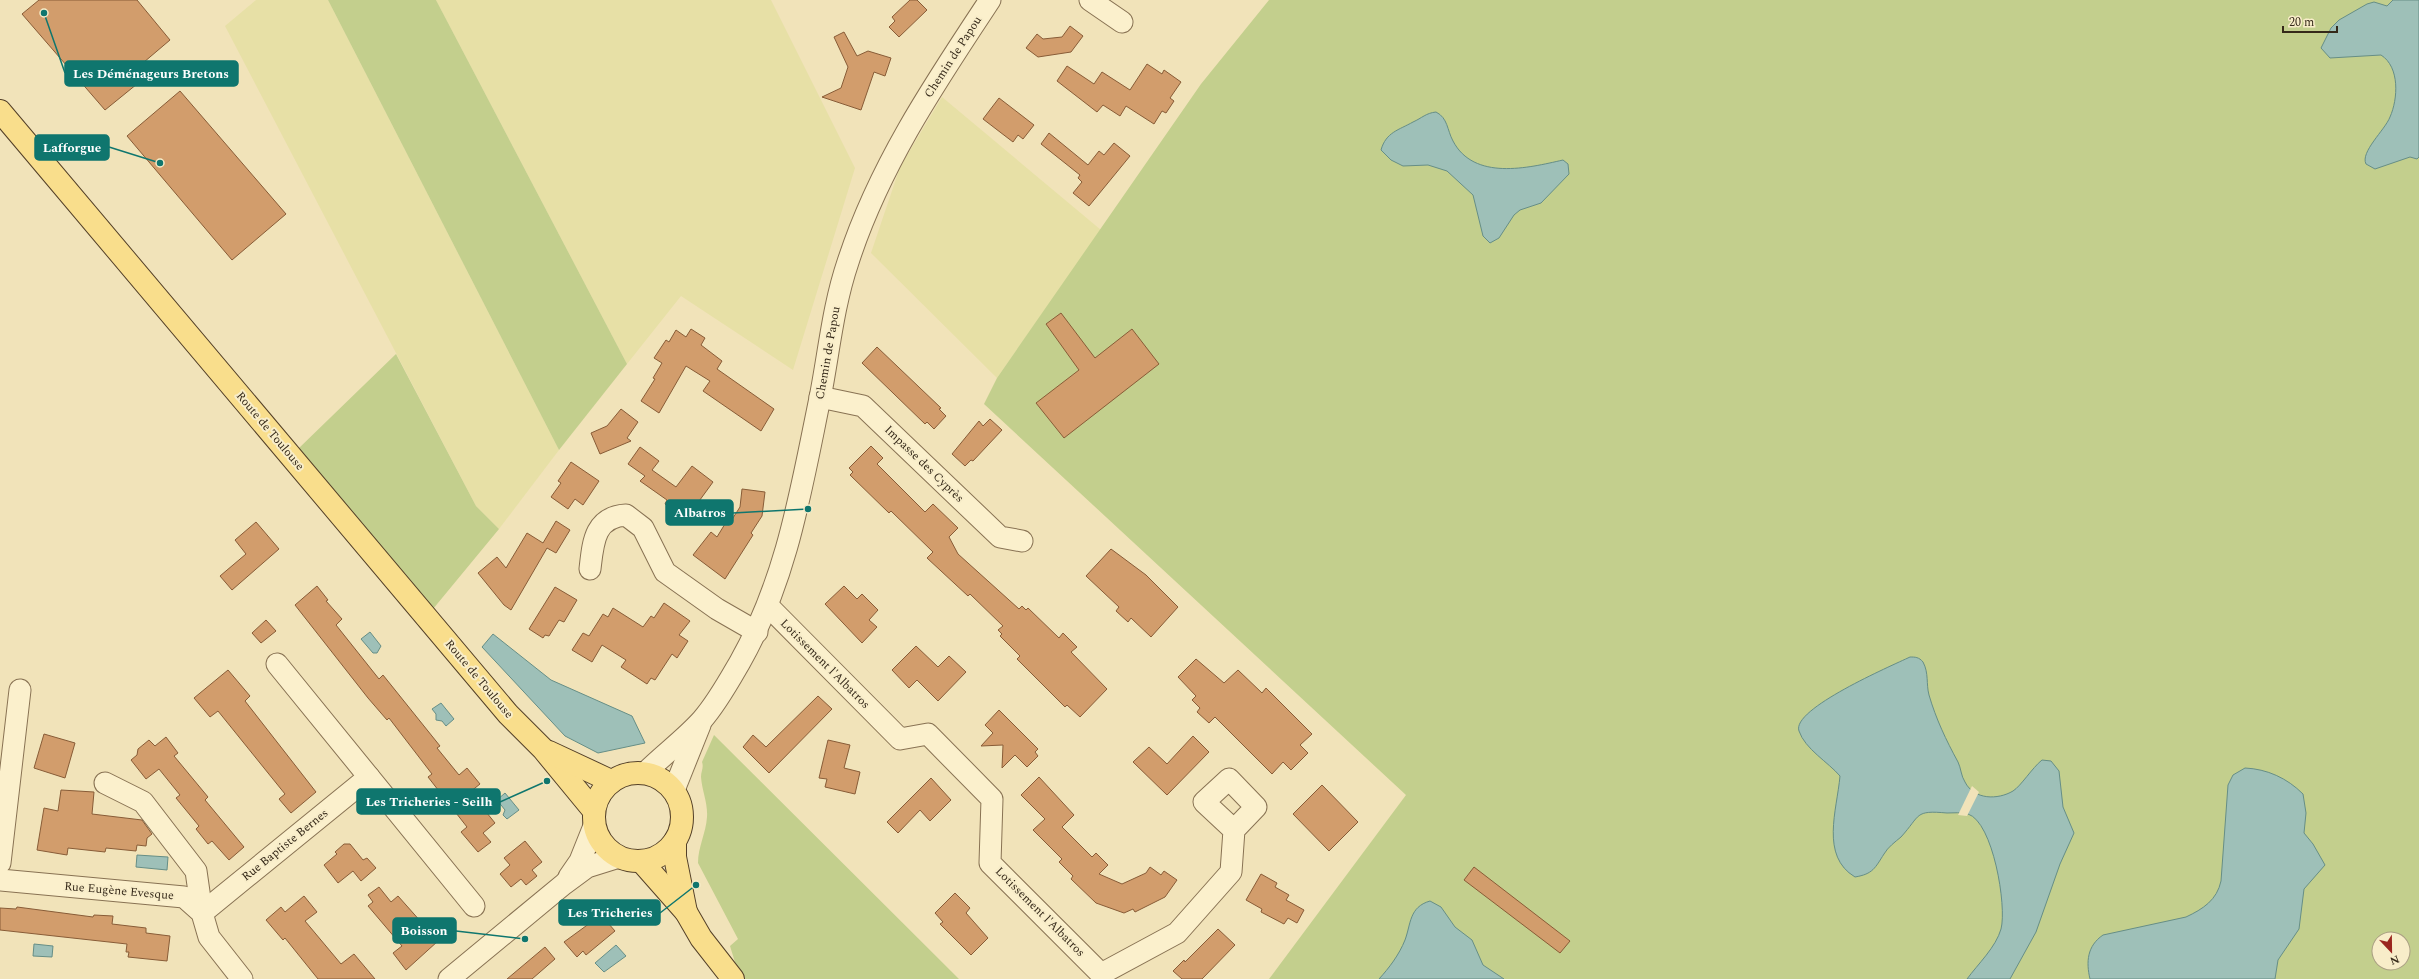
<svg xmlns="http://www.w3.org/2000/svg" width="2419" height="979" viewBox="0 0 2419 979" font-family="Spectral,serif">
<style>
.farmland{fill:#e7e0a6}
.green{fill:#c3cf8d;fill-rule:evenodd}
.water{fill:#9ec0b8;stroke:#668e86}
.pier{fill:#f1e3b9}
.building{fill:#d29d6c;stroke:#885c37}
.lines{fill:none;stroke-linecap:round;stroke-linejoin:round}
.minor-casing{stroke:#887253;stroke-width:23}
.major-casing{stroke:#544028;stroke-width:24}
.minor{stroke:#fbf0cc;stroke-width:21}
.major{stroke:#f9de8c;stroke-width:22}
.labels{text-anchor:middle;dominant-baseline:central;stroke-width:4;stroke-linejoin:round;paint-order:stroke}
.street-label{font-size:12px;fill:#352919;stroke:#f8edc9}
.leader{fill:none;stroke:#0f766e;stroke-width:1.5}
.callout-dot{fill:#0f766e;stroke:#f8edc9;stroke-width:1.5}
.callout{fill:#0f766e;stroke:#0f766e;stroke-width:1.5}
.callout-label{font-size:13px;text-anchor:middle;font-weight:bold;fill:#fff}
</style>
<rect width="100%" height="100%" fill="#f1e3b9"/>
<g class="farmland">
<polygon points="256,0 328,0 559,450 499,529 476,506 225,26"/>
<polygon points="436,0 771,0 855,168 793,370 681,296 627,364"/>
<polygon points="942,97 1101,230 997,378 871,253 900,167"/>
</g>
<g class="green">
<polygon points="328,0 436,0 627,364 559,450"/>
<path d="M1269 0H2419V979H1269L1406 795 984 404 997 378 1201 84ZM2379 939H2403V963H2379Z"/>
<polygon points="396,354 476,506 499,529 433,609 298,449"/>
<path d="M714 735 959 979H744L738 972 730 946 738 939 698 863C698 847 706 833 707 817 708 803 702 791 701 777 701 771 704 768 702 762Z"/>
</g>
<g class="water">
<path d="M2393 0H2419V157L2417 159 2410 157 2375 169 2366 164C2360 152 2385 130 2390 117 2398 99 2400 67 2381 55L2330 58 2321 48 2331 28 2339 20 2367 4 2374 2 2387 6Z"/>
<path d="M1436 112C1448 118 1447 130 1453 141 1474 181 1528 168 1563 160L1568 164 1569 174 1541 203 1520 210 1514 215 1499 238 1490 243 1483 236 1473 195 1447 171 1428 165 1403 166 1391 160 1381 150C1386 132 1399 130 1413 122 1422 118 1426 113 1436 112Z"/>
<polygon points="370,632 381,646 377,653 373,653 361,639"/>
<polygon points="493,634 551,680 632,716 645,743 598,753 565,736 482,647"/>
<path d="M1910 657C1915 657 1919 657 1923 662 1929 673 1926 684 1929 695 1936 719 1946 740 1958 762 1961 768 1961 776 1965 782 1974 800 1998 800 2013 791 2021 786 2032 768 2042 760L2051 761 2059 771 2063 807 2074 833 2060 864 2036 932 2010 979H1967C1978 964 1996 947 2001 929 2007 906 1993 822 1968 814 1962 812 1953 813 1947 813 1914 810 1921 815 1901 837 1895 842 1888 847 1884 854 1875 868 1873 874 1855 877 1820 856 1837 810 1840 776 1828 762 1805 749 1799 731 1791 709 1891 666 1910 657Z"/>
<polygon points="441,703 454,719 446,726 442,721 436,720 436,714 432,709"/>
<path d="M2245 768C2267 769 2287 778 2303 794L2306 813 2304 833 2313 844 2325 865 2304 889 2299 929 2278 960 2275 979H2090C2086 962 2087 946 2103 935L2186 917C2203 909 2217 900 2221 881L2228 785 2233 775Z"/>
<polygon points="505,793 519,810 507,819 503,815 505,810 497,800"/>
<polygon points="137,855 168,857 167,870 136,867"/>
<path d="M1430 901 1441 907 1455 927 1472 940 1483 965 1504 979H1379C1389 968 1399 955 1405 940 1411 924 1409 907 1430 901Z"/>
<polygon points="34,944 53,946 52,957 33,956"/>
<polygon points="616,945 626,956 604,972 595,963"/>
</g>
<polygon class="pier" points="1972,786 1979,792 1967,816 1958,815"/>
<g class="building">
<polygon points="39,0 137,0 170,40 137,68 139,79 137,84 105,110 22,14"/>
<polygon points="910,0 917,0 927,10 899,37 889,27 895,21 892,17"/>
<polygon points="1070,26 1083,36 1071,52 1038,57 1026,48 1037,34 1043,39 1062,37"/>
<polygon points="844,32 857,56 868,51 891,58 885,76 874,72 861,110 822,97 841,88 848,67 834,37"/>
<polygon points="1147,64 1162,74 1164,70 1181,82 1170,98 1174,101 1166,113 1162,111 1154,124 1126,106 1120,116 1103,105 1097,112 1057,81 1067,66 1094,84 1102,72 1130,90"/>
<polygon points="180,91 286,214 232,260 127,136"/>
<polygon points="999,98 1034,125 1023,139 1018,135 1013,142 983,119"/>
<polygon points="1049,133 1088,165 1099,151 1104,155 1114,143 1130,156 1089,206 1073,193 1082,182 1078,178 1080,175 1041,144"/>
<polygon points="1061,313 1095,358 1132,329 1159,364 1064,438 1036,403 1079,370 1046,324"/>
<polygon points="691,329 705,338 701,345 722,361 717,369 774,409 761,431 703,391 710,381 686,366 659,413 641,401 655,379 653,378 662,363 654,358 666,340 669,342 676,330 686,337"/>
<polygon points="877,347 941,408 939,409 946,416 934,429 927,422 925,424 862,363"/>
<polygon points="621,409 638,422 627,438 631,441 600,454 591,433 607,426"/>
<polygon points="990,419 1002,430 973,461 971,460 965,466 952,454 979,421 983,426"/>
<polygon points="871,446 883,458 877,464 925,512 933,504 958,528 949,537 958,554 1019,609 1022,606 1026,610 1028,608 1059,638 1063,633 1077,647 1071,652 1107,689 1080,717 1067,705 1065,707 1017,659 1020,656 1000,636 1002,634 998,630 1003,626 970,594 968,596 927,558 933,552 891,511 889,513 850,475 853,472 849,468"/>
<polygon points="640,447 659,461 652,470 676,487 692,466 713,482 686,519 665,504 667,500 640,481 645,476 628,464"/>
<polygon points="571,462 599,481 583,505 575,499 568,509 551,497 561,483 558,481"/>
<polygon points="742,489 765,492 762,516 751,533 753,535 725,579 693,555 711,532 717,537 728,519 731,521 740,507"/>
<polygon points="556,521 570,530 556,553 547,548 511,610 504,605 478,573 497,557 506,568 527,533 543,543"/>
<polygon points="256,522 279,549 232,590 220,576 246,554 235,540"/>
<polygon points="1111,549 1146,575 1178,607 1151,637 1131,618 1128,622 1116,611 1119,607 1086,576"/>
<polygon points="317,586 328,600 326,601 342,619 336,625 379,679 383,675 440,746 437,748 459,775 467,768 480,784 470,792 495,823 483,833 491,842 478,852 461,832 467,827 428,777 432,774 389,718 387,720 368,698 295,605"/>
<polygon points="844,586 857,599 862,594 878,610 869,620 877,627 862,643 825,604"/>
<polygon points="555,587 577,600 564,622 559,620 549,636 545,635 543,638 529,629"/>
<polygon points="664,603 690,621 679,635 688,641 677,658 672,654 655,680 651,678 647,684 621,667 626,660 602,645 592,662 572,650 583,633 589,636 603,614 608,617 613,608 643,627 651,616 654,618"/>
<polygon points="266,620 276,631 261,643 252,633"/>
<polygon points="916,646 938,667 949,656 966,672 938,701 917,680 909,688 892,670"/>
<polygon points="1196,659 1224,683 1238,670 1262,693 1266,688 1312,734 1300,745 1308,753 1291,770 1283,762 1272,774 1215,717 1209,723 1197,712 1200,708 1192,700 1196,696 1178,677"/>
<polygon points="228,670 250,696 245,701 316,792 291,813 279,799 285,794 218,711 210,717 194,698"/>
<polygon points="818,696 832,709 769,773 743,747 753,735 766,747"/>
<polygon points="999,710 1038,749 1035,752 1038,756 1027,767 1015,755 1002,768 1003,745 981,746 993,733 985,725"/>
<polygon points="44,734 75,743 65,778 34,768"/>
<polygon points="1193,736 1209,752 1167,795 1133,762 1149,747 1167,764"/>
<polygon points="166,737 178,753 174,756 208,797 205,800 244,847 229,860 212,841 208,844 196,829 199,826 176,798 180,795 159,769 146,779 131,760 137,755 138,749 149,740 155,746"/>
<polygon points="828,740 850,745 844,768 860,772 855,794 825,787 827,779 819,778"/>
<polygon points="1039,777 1074,815 1062,827 1092,857 1096,853 1108,865 1099,874 1122,884 1146,873 1150,867 1161,875 1164,871 1177,880 1165,897 1135,912 1133,909 1124,913 1096,903 1071,879 1073,876 1059,862 1062,859 1033,830 1045,819 1021,795"/>
<polygon points="931,778 951,800 930,821 920,810 898,833 887,822"/>
<polygon points="1322,785 1358,822 1329,851 1293,814"/>
<polygon points="61,790 94,792 92,814 142,820 152,834 147,838 146,846 137,845 136,851 106,848 105,852 68,848 67,855 37,850 44,808 58,811"/>
<polygon points="525,841 542,862 532,870 537,876 526,885 521,879 511,887 500,874 510,865 504,858"/>
<polygon points="344,844 350,844 363,860 367,858 376,868 361,881 353,871 338,883 324,865 337,854 335,852"/>
<polygon points="1474,867 1570,941 1560,953 1464,880"/>
<polygon points="1261,874 1277,883 1275,887 1289,895 1286,900 1304,910 1297,923 1288,918 1284,924 1261,912 1262,909 1246,900"/>
<polygon points="379,887 391,902 398,896 438,941 406,970 393,953 402,946 368,906 373,902 368,895"/>
<polygon points="955,893 970,908 966,913 988,938 971,955 940,924 943,922 935,913"/>
<polygon points="304,896 317,912 305,921 341,964 354,954 375,979 318,979 285,938 283,940 266,920 281,907 285,912"/>
<polygon points="17,907 93,917 94,915 113,916 112,924 146,928 146,933 170,936 167,961 128,957 129,952 126,952 127,944 0,930 0,908 16,909"/>
<polygon points="601,915 615,931 586,955 583,951 577,957 564,942"/>
<polygon points="1218,929 1235,945 1202,979 1182,979 1173,971 1184,960 1185,962"/>
<polygon points="545,947 555,959 532,979 507,979"/>
</g>
<g class="lines">
<g class="minor-casing">
<g id="minor">
<polyline points="1090,0 1122,22"/>
<polyline points="820,397 863,406 1000,537 1022,541"/>
<path d="M590 569C593 543 594 517 626 515L643 528 665 572 717 609 757 632"/>
<polyline points="769,607 900,739 928,734 992,799 990,863 1101,974 1177,933 1231,872 1234,830 1256,807 1229,779 1204,802 1234,830"/>
<polyline points="277,664 474,906"/>
<path d="M645 773C663 755 685 739 702 720 717 703 729 681 740 662 787 579 801 490 820 398 829 352 833 306 848 262 879 166 935 83 990 0"/>
<polyline points="105,783 143,802 196,871 202,913"/>
<polyline points="674,790 700,725"/>
<polyline points="0,863 20,690"/>
<polyline points="569,877 580,861 594,826"/>
<polyline points="0,880 184,897 202,913 209,937 242,979"/>
<polyline points="202,913 369,777"/>
<polyline points="449,979 564,884 587,867 619,857"/>
</g>
</g>
<g class="major-casing">
<g id="major">
<polyline points="0,111 508,714 543,749 594,811"/>
<polyline points="549,752 611,781"/>
<circle cx="638" cy="817" r="44"/>
<polyline points="675,841 675,857 686,912"/>
<polyline points="641,861 686,912 701,938 733,979"/>
</g>
</g>
<use href="#minor" class="minor"/>
<use href="#major" class="major"/>
</g>
<g class="labels">
<g class="street-label">
<text transform="translate(953 57) rotate(-57)">Chemin de Papou</text>
<text transform="translate(828 353) rotate(-80)">Chemin de Papou</text>
<text transform="translate(270 431) rotate(50)">Route de Toulouse</text>
<text transform="translate(924 464) rotate(44)">Impasse des Cyprès</text>
<text transform="translate(825 664) rotate(45)">Lotissement l'Albatros</text>
<text transform="translate(479 679) rotate(50)">Route de Toulouse</text>
<text transform="translate(285 845) rotate(-39)">Rue Baptiste Bernes</text>
<text transform="translate(119 891) rotate(5)">Rue Eugène Evesque</text>
<text transform="translate(1040 912) rotate(45)">Lotissement l'Albatros</text>
</g>
</g>
<path class="leader" d="M44 13L65 73M160 163L109 147M808 509L733 513M547 781L500 802M696 885L660 913M525 939L456 931"/>
<g class="callout-dot">
<circle cx="44" cy="13" r="4"/>
<circle cx="160" cy="163" r="4"/>
<circle cx="808" cy="509" r="4"/>
<circle cx="547" cy="781" r="4"/>
<circle cx="696" cy="885" r="4"/>
<circle cx="525" cy="939" r="4"/>
</g>
<g class="callout">
<rect x="65" y="61" width="173" height="25" rx="4"/>
<rect x="35" y="135" width="74" height="25" rx="4"/>
<rect x="666" y="500" width="67" height="25" rx="4"/>
<rect x="357" y="789" width="143" height="25" rx="4"/>
<rect x="559" y="900" width="101" height="25" rx="4"/>
<rect x="393" y="918" width="63" height="25" rx="4"/>
</g>
<g class="callout-label">
<text x="151" y="78">Les Déménageurs Bretons</text>
<text x="72" y="152">Lafforgue</text>
<text x="700" y="517">Albatros</text>
<text x="429" y="806">Les Tricheries - Seilh</text>
<text x="610" y="917">Les Tricheries</text>
<text x="424" y="935">Boisson</text>
</g>
<g transform="translate(2391 951) rotate(158)"><circle r="19" fill="#f8edc9" stroke="#aa9f83"/>
<path d="M0-3L7 15L0 10L-7 15Z" fill="#9b261f"/>
<text y="-6" font-size="11" font-weight="bold" text-anchor="middle" fill="#352919">N</text>
</g>
<path d="M2283 26v6h54v-6" fill="none" stroke="#352919" stroke-width="2"/>
<text x="2289" y="26" font-size="12" fill="#352919" stroke="#f8edc9" stroke-width="3" paint-order="stroke">20 m</text>
</svg>
